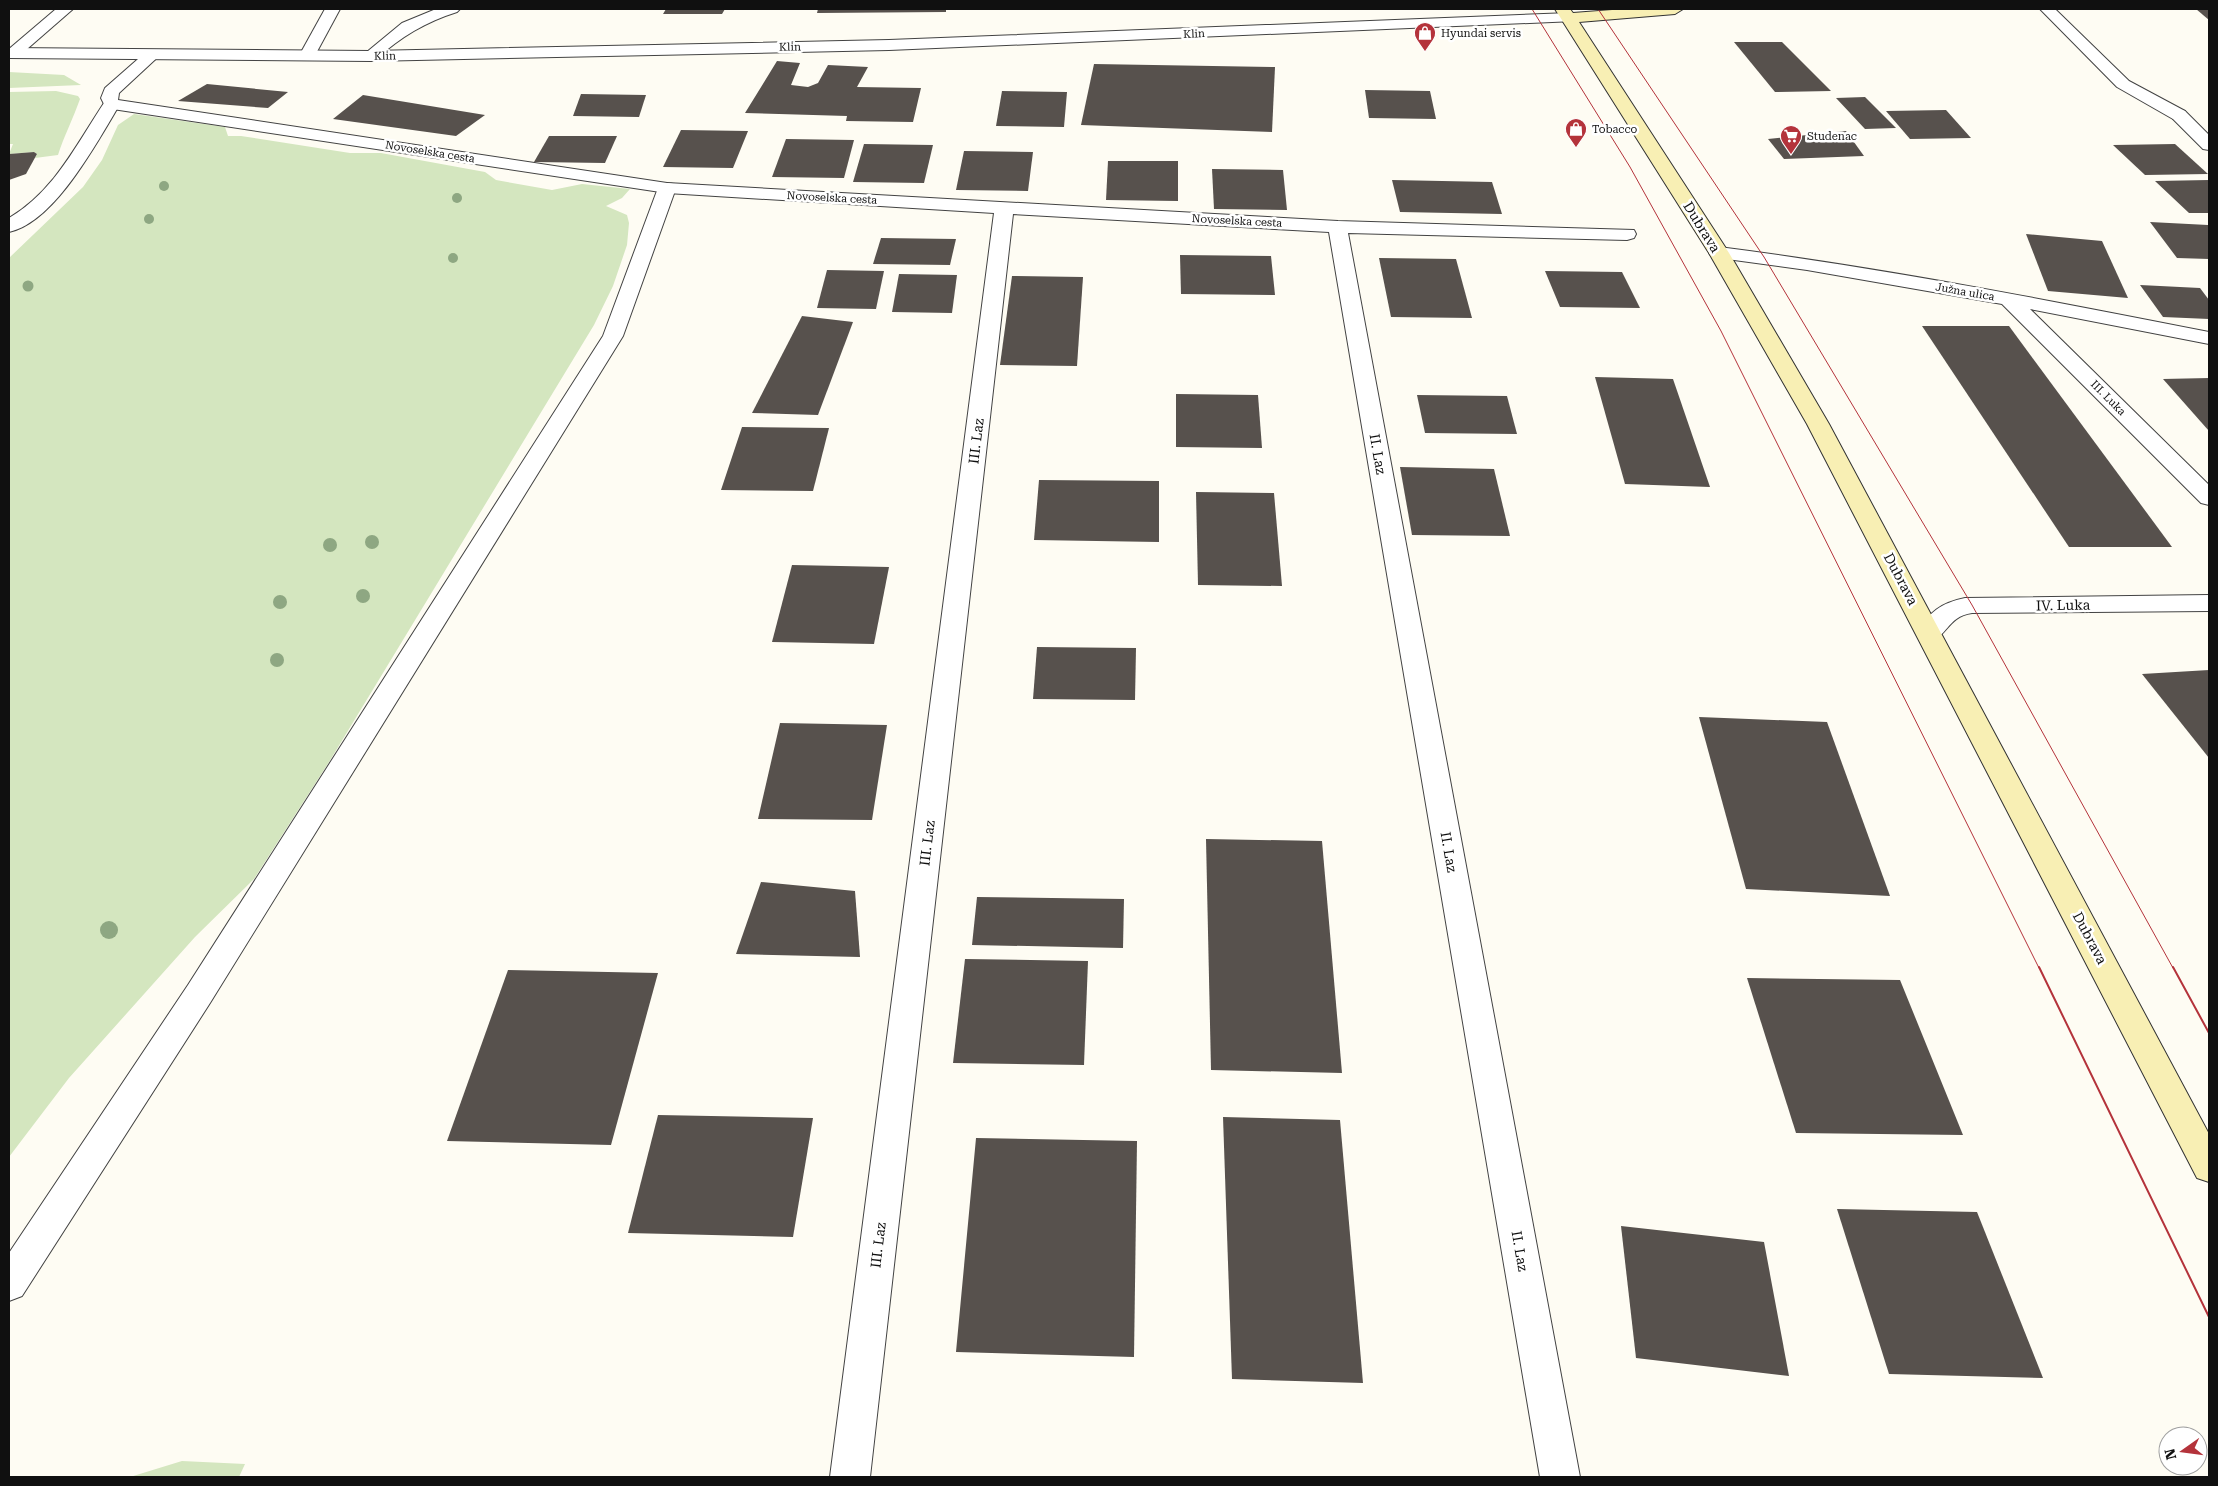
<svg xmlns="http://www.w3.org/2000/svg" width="2218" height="1486" viewBox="0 0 2218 1486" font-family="'Roboto Serif',serif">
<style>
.green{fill:#d4e6bf}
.building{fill:#57514d}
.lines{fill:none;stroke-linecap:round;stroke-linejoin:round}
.service-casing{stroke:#434343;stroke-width:2}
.minor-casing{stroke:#434343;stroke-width:2}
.tertiary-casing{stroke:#434343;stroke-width:2}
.secondary-casing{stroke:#323232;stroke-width:2}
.service{fill:#fff;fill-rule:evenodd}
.minor{fill:#fff;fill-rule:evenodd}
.tertiary{fill:#fff;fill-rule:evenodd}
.secondary{fill:#f8efb4;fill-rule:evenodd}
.tram-far1{stroke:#b4333b;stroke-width:1}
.tram{stroke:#b4333b;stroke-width:2}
.tree{fill:#8ea782}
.labels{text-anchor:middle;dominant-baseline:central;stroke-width:5;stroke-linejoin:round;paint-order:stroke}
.far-poi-label{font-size:11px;fill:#101010;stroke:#fff;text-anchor:start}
.far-street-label{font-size:11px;fill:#101010;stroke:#fff}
.street-label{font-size:14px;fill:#101010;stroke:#fff}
</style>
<rect width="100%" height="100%" fill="#fefcf3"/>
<g class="green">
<polygon points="9,72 64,75 81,85 9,88"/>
<path d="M56 91 78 96 80 99C73 119 64 136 58 155L35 158 37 154 34 152 9 154 13 144H9V92Z"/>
<polygon points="134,114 225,127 228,136 241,136 350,153 381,153 485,172 496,180 552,190 582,184 630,189 622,198 606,206 627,215 629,223 627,245 613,286 594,325 329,762 254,879 195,937 69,1078 9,1157 9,258 83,187 102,160 118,125"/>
<polygon points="182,1461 245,1464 239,1477 130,1477"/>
</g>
<g class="building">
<polygon points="666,9 725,9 722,14 663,14"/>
<polygon points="818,9 946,9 946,12 817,13"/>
<polygon points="2196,9 2209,9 2209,20"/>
<polygon points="1734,42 1782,42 1831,91 1775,92"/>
<polygon points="777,61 800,63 791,85 808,87 818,83 828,65 868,67 857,87 921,88 913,122 846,121 847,116 745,113"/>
<polygon points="1094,64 1275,67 1272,132 1081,125"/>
<polygon points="207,84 288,92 268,108 178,101"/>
<polygon points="1365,90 1430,91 1436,119 1369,118"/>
<polygon points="1002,91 1067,92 1064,127 996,126"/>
<polygon points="581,94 646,95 639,117 573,116"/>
<polygon points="363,95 485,115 456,136 333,119"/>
<polygon points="1865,97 1896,128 1865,129 1836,98"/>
<polygon points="1946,110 1971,138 1910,139 1886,111"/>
<polygon points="681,130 748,131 733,168 663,167"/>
<polygon points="1846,131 1864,156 1784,159 1768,139"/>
<polygon points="549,136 617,136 605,163 534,162"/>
<polygon points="786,139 854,140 844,178 772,177"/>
<polygon points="864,144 933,145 924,183 853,182"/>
<polygon points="2175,144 2208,174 2145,175 2113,145"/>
<polygon points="964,151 1033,152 1028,191 956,190"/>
<polygon points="34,152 37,154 26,174 9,180 9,154"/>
<polygon points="1108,161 1178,161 1178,201 1106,200"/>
<polygon points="1212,169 1283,170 1287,210 1214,209"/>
<polygon points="1392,180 1492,182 1502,214 1400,212"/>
<polygon points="2209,180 2209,213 2189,213 2155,181"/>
<polygon points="2150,222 2208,225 2209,259 2177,258"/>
<polygon points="2026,234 2102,241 2128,298 2048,291"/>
<polygon points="881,238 956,239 950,265 873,264"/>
<polygon points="1180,255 1271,256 1275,295 1181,294"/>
<polygon points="1379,258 1456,259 1472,318 1391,317"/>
<polygon points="827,270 884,271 876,309 817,308"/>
<polygon points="1545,271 1622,272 1640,308 1560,307"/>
<polygon points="899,274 957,275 952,313 892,312"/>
<polygon points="1012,276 1083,277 1077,366 1000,365"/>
<polygon points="2140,285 2200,288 2209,300 2209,319 2163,317"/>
<polygon points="802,316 853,322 818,415 752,413"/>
<polygon points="1922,326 2009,326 2172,547 2069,547"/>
<polygon points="1595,377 1673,379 1710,487 1625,484"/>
<polygon points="2209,378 2209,431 2163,379"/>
<polygon points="1176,394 1258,395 1262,448 1176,447"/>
<polygon points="1417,395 1507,396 1517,434 1425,433"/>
<polygon points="742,427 829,428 813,491 721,490"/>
<polygon points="1400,467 1494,469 1510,536 1412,535"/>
<polygon points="1039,480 1159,481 1159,542 1034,540"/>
<polygon points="1196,492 1274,493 1282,586 1198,585"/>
<polygon points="792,565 889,567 874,644 772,642"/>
<polygon points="1037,647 1136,648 1135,700 1033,699"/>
<polygon points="2209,670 2209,758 2142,674"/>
<polygon points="1699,717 1827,722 1890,896 1746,889"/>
<polygon points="780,723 887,725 872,820 758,819"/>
<polygon points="1206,839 1322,841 1342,1073 1211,1070"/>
<polygon points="761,882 855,891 860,957 736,954"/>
<polygon points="977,897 1124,899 1123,948 972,945"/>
<polygon points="965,959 1088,961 1084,1065 953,1063"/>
<polygon points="508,970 658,973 611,1145 447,1141"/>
<polygon points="1747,978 1900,980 1963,1135 1796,1133"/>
<polygon points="658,1115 813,1118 793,1237 628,1233"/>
<polygon points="1223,1117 1340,1120 1363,1383 1232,1379"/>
<polygon points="976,1138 1137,1141 1134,1357 956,1352"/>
<polygon points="1837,1209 1977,1212 2043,1378 1889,1374"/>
<polygon points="1621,1226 1764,1242 1789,1376 1636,1358"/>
</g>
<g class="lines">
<g class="service-casing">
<g id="service">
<polygon points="2040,9 2055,9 2129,81 2185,111 2187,115 2185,119 2173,119 2117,87"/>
<path d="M112 99 118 100 120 104C97 142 55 222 9 232V218C55 191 77 143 106 100Z"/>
<polygon points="667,183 673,184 676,188 623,336 210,1003 22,1296 9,1301 9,1253 188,985 603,336 658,188 661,184"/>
</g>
</g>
<g class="minor-casing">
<g id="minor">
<polygon points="56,9 73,9 19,56 9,57 9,49"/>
<polygon points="325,9 340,9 313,59 301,59 299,56"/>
<path d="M436 9H460L457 12C425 22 401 37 376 59L370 61 362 56 402 23Z"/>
<polygon points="152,50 160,55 119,93 118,100 667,183 1338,221 1634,230 1636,234 1634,238 1627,240 1348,233 1580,1477 1540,1477 1329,232 1013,214 870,1477 830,1477 994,213 667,193 106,108 101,98 105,88 146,52"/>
<polygon points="2179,110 2185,111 2209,135 2209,150 2203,149 2173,119 2171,115 2173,111"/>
<path d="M1719 247C1884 268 2047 300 2209 332V344L2030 309 2209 485V505L2201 503 2002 304 1807 270 1712 257 1709 253 1712 249Z"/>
<path d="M2209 595V611L1972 613C1943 617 1947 646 1921 639L1917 633C1929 612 1941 603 1965 598Z"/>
</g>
</g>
<g class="tertiary-casing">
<polygon id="tertiary" points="1570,13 1578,18 1575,21 889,50 370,61 9,58 9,48 370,51 889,40"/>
</g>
<g class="secondary-casing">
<polygon id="secondary" points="1555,9 1570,9 1573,13 1625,9 1683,9 1675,14 1579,22 1729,253 1829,424 2209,1134 2209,1182 2197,1178 1807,424 1709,253"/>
</g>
<use href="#service" class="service"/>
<use href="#minor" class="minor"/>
<use href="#tertiary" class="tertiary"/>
<use href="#secondary" class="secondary"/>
<g class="tram-far1">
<polyline points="1532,9 1630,167 1721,331 2039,968"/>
<polyline points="1598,9 1764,257 1972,605 2173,968"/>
</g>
<g class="tram">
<polyline points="2039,967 2209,1317"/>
<polyline points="2173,967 2209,1033"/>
</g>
</g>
<g class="tree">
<circle cx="164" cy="186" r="5"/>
<circle cx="457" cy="198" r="5"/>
<circle cx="149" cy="219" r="5"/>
<circle cx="453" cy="258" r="5"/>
<circle cx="28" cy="286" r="5.5"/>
<circle cx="372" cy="542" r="7"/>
<circle cx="330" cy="545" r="7"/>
<circle cx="363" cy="596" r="7"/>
<circle cx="280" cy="602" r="7"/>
<circle cx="277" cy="660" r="7"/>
<circle cx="109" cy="930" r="9"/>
</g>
<defs>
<g id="shop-pin" transform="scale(1.125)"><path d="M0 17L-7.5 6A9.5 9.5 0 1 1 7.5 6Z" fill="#b4333b" stroke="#fff"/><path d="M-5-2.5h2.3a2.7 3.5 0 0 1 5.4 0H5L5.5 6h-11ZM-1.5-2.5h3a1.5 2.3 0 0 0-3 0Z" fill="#fff"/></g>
<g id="supermarket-pin" transform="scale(1.125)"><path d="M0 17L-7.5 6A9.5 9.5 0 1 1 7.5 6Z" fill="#b4333b" stroke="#fff"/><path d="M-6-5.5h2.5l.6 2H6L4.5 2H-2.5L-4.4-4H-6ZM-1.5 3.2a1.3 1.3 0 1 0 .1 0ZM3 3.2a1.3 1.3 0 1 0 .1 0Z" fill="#fff"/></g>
</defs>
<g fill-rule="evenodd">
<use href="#shop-pin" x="1425" y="33"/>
<use href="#shop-pin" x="1576" y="129"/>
<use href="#supermarket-pin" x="1791" y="136"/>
</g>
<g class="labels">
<g class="far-poi-label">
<text x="1441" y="33">Hyundai servis</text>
<text x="1592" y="129">Tobacco</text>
<text x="1807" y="136">Studenac</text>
</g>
<g class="far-street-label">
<text transform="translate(1194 34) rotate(-2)">Klin</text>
<text transform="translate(790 47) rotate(-1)">Klin</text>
<text transform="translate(385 56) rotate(-1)">Klin</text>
<text transform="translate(430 152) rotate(9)">Novoselska cesta</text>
<text transform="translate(832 198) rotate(3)">Novoselska cesta</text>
<text transform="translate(1237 221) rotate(3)">Novoselska cesta</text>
<text transform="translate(1965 292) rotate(10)">Južna ulica</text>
<text transform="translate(2108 398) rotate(45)">III. Luka</text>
</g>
<g class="street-label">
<text transform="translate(1702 227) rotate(58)">Dubrava</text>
<text transform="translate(976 441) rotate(-83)">III. Laz</text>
<text transform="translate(1378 454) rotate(80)">II. Laz</text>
<text transform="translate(1901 579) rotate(62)">Dubrava</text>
<text transform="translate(2063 605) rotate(-1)">IV. Luka</text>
<text transform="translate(927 843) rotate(-83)">III. Laz</text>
<text transform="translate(1449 852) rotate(80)">II. Laz</text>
<text transform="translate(2090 938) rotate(62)">Dubrava</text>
<text transform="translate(878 1245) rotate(-83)">III. Laz</text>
<text transform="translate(1520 1251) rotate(80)">II. Laz</text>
</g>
</g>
<rect width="2218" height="1486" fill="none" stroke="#101010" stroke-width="20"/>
<g transform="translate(2183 1451) rotate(256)"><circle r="24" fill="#ffffff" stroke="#9f9f9f"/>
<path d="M0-4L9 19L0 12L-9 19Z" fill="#b4333b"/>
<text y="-8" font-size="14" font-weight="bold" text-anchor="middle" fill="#101010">N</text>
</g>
</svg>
